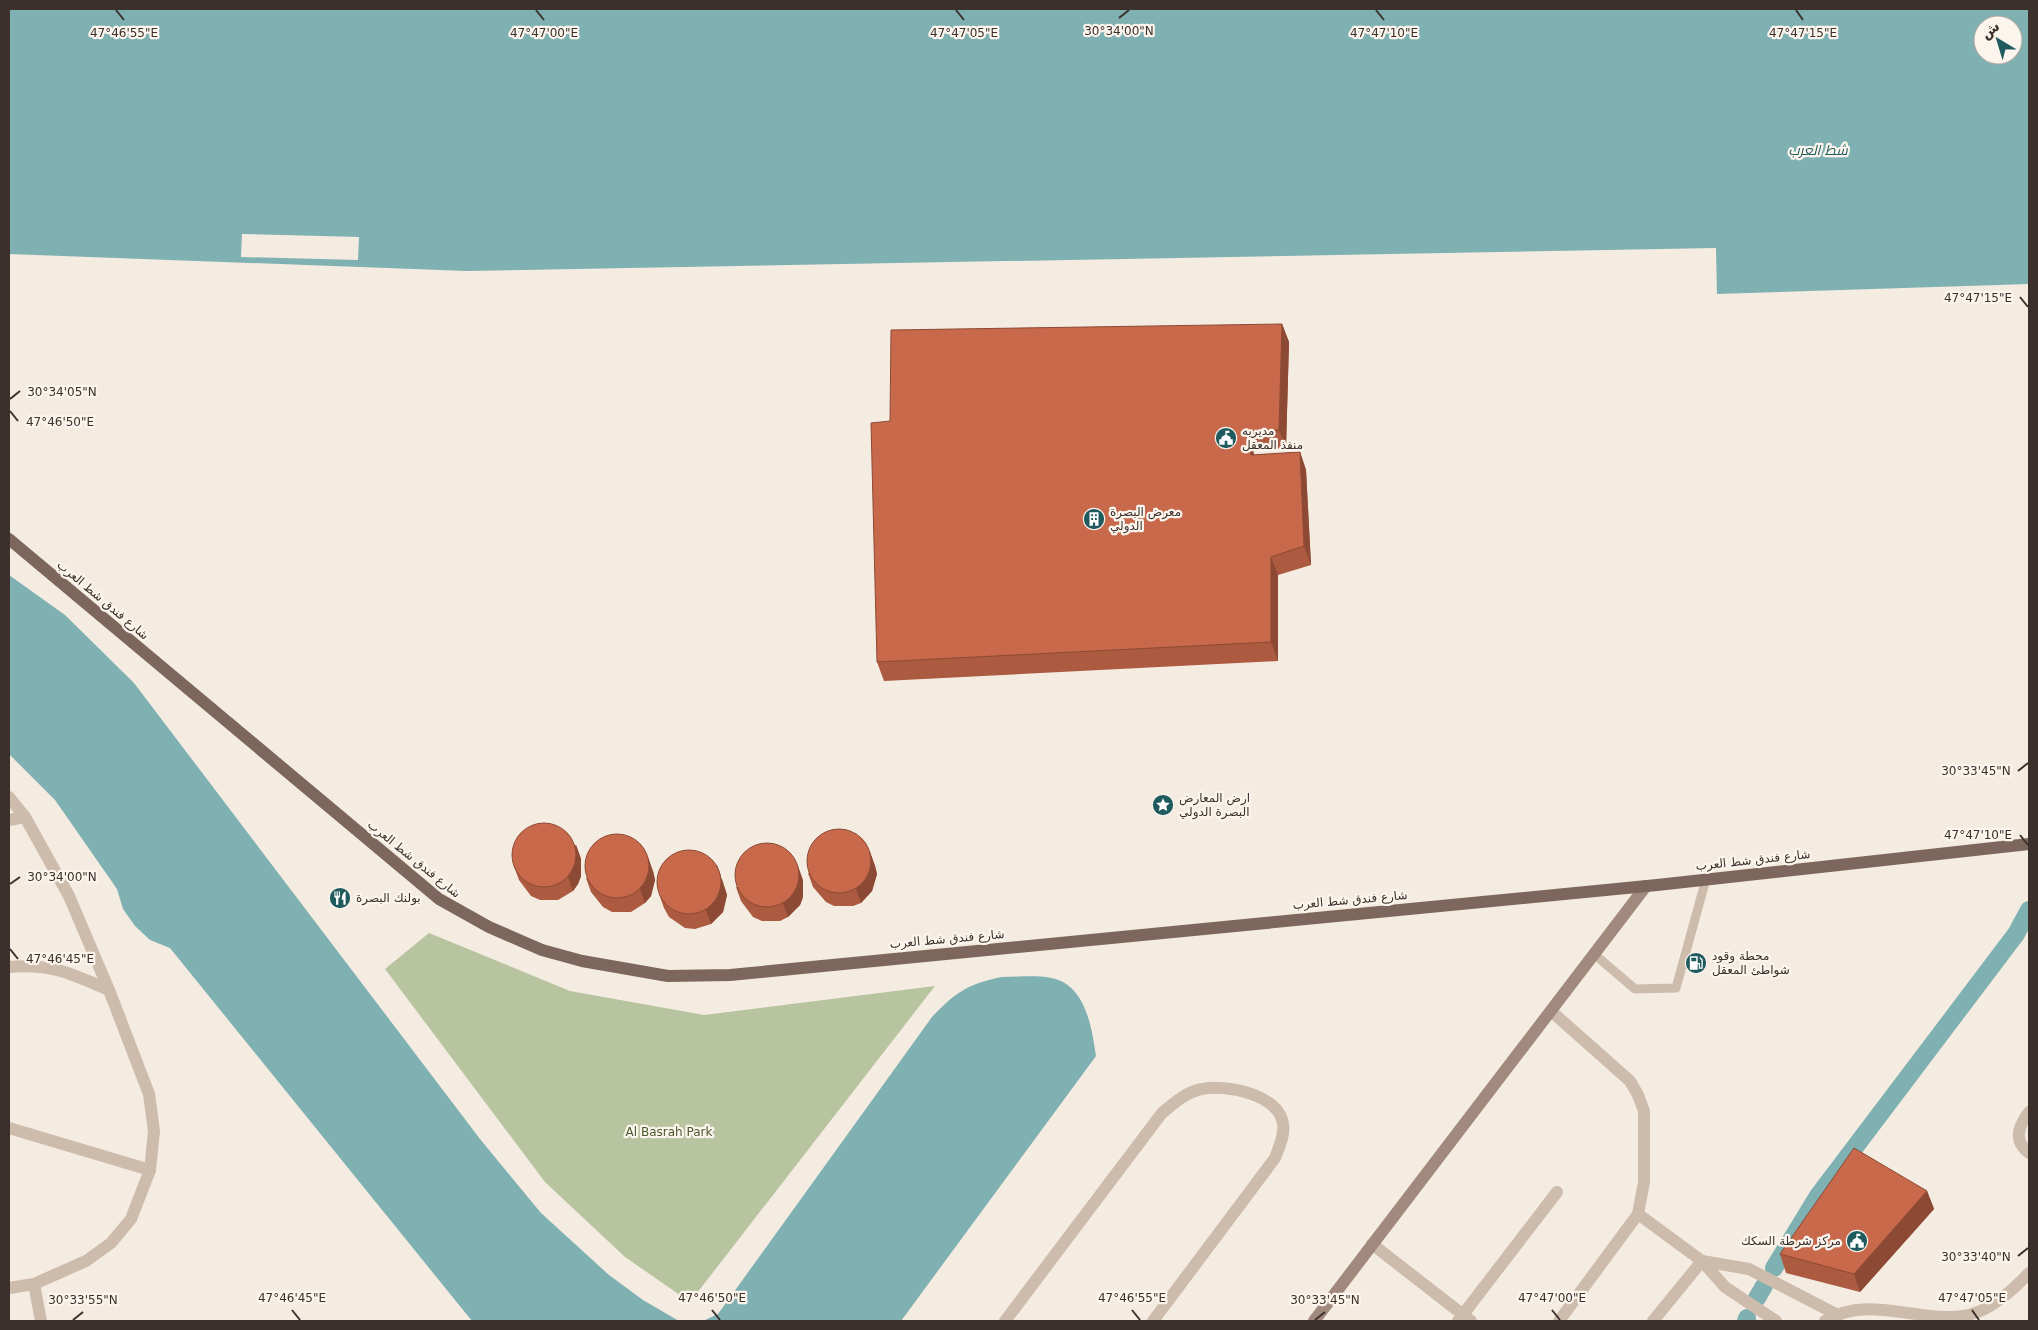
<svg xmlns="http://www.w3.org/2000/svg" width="2038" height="1330" viewBox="0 0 2038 1330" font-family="'DejaVu Sans',Cairo,sans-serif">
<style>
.green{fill:#b8c4a0}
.water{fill:#7fb0b2;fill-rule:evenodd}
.pier{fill:#f4ebe1}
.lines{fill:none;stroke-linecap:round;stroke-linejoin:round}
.canal{stroke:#7fb0b2;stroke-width:18}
.lane{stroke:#cdbbac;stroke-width:9}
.street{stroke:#cdbbac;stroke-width:12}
.secondary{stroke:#a18a7d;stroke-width:12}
.primary{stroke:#7d675c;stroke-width:12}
.wall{fill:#ac5a40}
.shaded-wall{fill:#8c4a34}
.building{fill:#c8694b;stroke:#8c4a34}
.ticks{fill:none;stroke:#3b302b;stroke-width:2}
.labels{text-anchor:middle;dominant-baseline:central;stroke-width:4.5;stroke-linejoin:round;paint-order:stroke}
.poi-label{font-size:12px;fill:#3b302b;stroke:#fbf5ee;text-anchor:start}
.street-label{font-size:12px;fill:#3b302b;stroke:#fbf5ee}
.park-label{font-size:12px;fill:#4a5a2e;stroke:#fbf5ee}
.water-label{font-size:14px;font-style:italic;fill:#1f5a5e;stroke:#fbf5ee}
.ticks-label{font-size:12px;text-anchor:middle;fill:#3b302b;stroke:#fbf5ee;stroke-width:4.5;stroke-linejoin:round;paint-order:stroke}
</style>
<rect width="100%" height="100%" fill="#f4ebe1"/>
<polygon class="green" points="429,933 570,991 704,1015 935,986 690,1302 625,1257 545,1182 385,969"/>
<g class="water">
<path d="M9 9H2029V284L1717 294 1716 248 467 271 9 254ZM1983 25H2013V55H1983Z"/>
<polygon points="9,575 65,615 134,683 480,1139 541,1213 609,1275 643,1300 679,1321 472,1321 170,948 150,940 135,926 123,909 117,889 55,800 9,754"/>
<path d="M1001 977C1017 977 1035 975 1051 978 1086 984 1092 1029 1096 1056L901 1321H703L718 1314 932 1017C956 992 966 985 1001 977Z"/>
</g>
<polygon class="pier" points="242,234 359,237 358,260 241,257"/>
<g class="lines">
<g class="canal">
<polyline points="1774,1268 1818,1196 2016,934 2029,910"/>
<polyline points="1757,1298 1764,1286"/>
<polyline points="1746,1321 1747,1318"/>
</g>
<polyline class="lane" points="1594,954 1635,989 1676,988 1706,879"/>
<g class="street">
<polyline points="9,797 25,817 69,896 109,990 149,1094 154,1131 150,1170 131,1219 111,1243 86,1261 34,1284 9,1288"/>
<polyline points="9,820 25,817"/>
<path d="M9 967C50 963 73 974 109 990"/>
<polyline points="1551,1011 1630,1081 1638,1095 1644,1111 1644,1182 1638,1214 1559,1321"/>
<path d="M2029 1112C2018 1127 2013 1141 2029 1153"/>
<polyline points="9,1128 150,1170"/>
<polyline points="1638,1214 1702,1261 1725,1287 1776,1321"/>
<polyline points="1372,1244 1471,1321"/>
<polyline points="34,1284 41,1321"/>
<path d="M1005 1321 1162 1113C1174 1103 1186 1092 1202 1089 1225 1084 1279 1094 1283 1124 1285 1135 1279 1147 1275 1158L1153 1321"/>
<polyline points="1458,1321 1557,1192"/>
<polyline points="1653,1321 1702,1261 1749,1269 1836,1314"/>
<path d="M1825 1321C1873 1291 1930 1330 1978 1312 1998 1304 2015 1288 2029 1273"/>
</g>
<polyline class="secondary" points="1314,1321 1646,886"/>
<polyline class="primary" points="9,539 439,899 489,927 542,950 582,961 668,976 730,975 1657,885 2029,844"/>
</g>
<g class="wall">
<polygon points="1282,324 1289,342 1286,448 1253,450 1254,455 1300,452 1306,470 1311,565 1278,575 1278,661 884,681 877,662 890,421"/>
<polygon points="576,845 581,859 581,876 578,884 573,891 558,900 540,900 531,896 519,880 514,866"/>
<polygon points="870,852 875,866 877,874 872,891 861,903 853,906 834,906 826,902 813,887 808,873"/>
<polygon points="653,871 655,880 651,896 645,903 631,912 612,912 603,907 591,892 586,878"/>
<polygon points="722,879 727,895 723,912 711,924 695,929 685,928 669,917 664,908 659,894"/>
<polygon points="803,880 803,897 800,905 788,917 780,921 762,921 753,917 741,901 736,887"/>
<polygon points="1927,1191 1934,1209 1860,1292 1786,1273 1780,1254"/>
</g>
<g class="shaded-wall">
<polygon points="1282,324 1289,342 1286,448 1279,430"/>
<polygon points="1246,431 1253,450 1258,473 1251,455"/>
<polygon points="1300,452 1306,470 1311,565 1304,546"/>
<polygon points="1271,557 1278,575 1278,661 1271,642"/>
<polygon points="576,845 581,859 581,876 578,884 573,891 568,877"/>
<polygon points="870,852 875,866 877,874 872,891 861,903 856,889"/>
<polygon points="648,857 653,871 655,880 651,896 645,903 640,889"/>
<polygon points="717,865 727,895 723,912 711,924 706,910"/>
<polygon points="798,866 803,880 803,897 800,905 788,917 783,903"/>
<polygon points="1927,1191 1934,1209 1860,1292 1854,1274"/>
</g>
<g class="building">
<polygon points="1282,324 1279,430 1246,431 1251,455 1300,452 1304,546 1271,557 1271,642 877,662 871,423 890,421 891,330"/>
<circle cx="544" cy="855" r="32"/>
<circle cx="839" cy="861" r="32"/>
<circle cx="617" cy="866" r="32"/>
<circle cx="767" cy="875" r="32"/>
<circle cx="689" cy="882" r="32"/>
<polygon points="1854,1148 1927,1191 1854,1274 1780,1254"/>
</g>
<path class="ticks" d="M116 10 124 20M536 10 544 20M956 10 964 20M1376 10 1384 20M1796 10 1803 20M1119 18 1129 10M2020 297 2028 307M10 399 20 391M10 411 18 421M2018 771 2028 763M2020 835 2028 845M10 884 20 877M10 949 18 959M2018 1256 2028 1248M292 1310 300 1320M712 1310 720 1320M1132 1310 1140 1320M1552 1310 1560 1320M1972 1310 1979 1320M73 1320 83 1312M1315 1320 1325 1312"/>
<defs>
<g id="civic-disc" transform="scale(1.125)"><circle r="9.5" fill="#1f5a5e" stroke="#fbf5ee"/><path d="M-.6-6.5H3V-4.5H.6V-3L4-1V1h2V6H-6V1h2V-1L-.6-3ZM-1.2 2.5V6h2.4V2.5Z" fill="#fff"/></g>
<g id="building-disc" transform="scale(1.125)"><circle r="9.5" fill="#1f5a5e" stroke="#fbf5ee"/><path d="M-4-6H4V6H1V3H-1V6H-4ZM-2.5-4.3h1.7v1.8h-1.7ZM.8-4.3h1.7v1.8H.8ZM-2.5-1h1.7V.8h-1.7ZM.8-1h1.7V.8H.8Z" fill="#fff"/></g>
<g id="sight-disc" transform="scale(1.125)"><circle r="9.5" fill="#1f5a5e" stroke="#fbf5ee"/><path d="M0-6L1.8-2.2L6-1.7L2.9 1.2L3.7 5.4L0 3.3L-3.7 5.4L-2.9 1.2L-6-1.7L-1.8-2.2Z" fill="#fff"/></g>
<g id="restaurant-disc" transform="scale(1.125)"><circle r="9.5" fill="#1f5a5e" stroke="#fbf5ee"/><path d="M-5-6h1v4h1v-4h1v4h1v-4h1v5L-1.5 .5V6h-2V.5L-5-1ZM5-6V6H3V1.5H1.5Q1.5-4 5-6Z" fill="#fff"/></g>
<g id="fuel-disc" transform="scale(1.125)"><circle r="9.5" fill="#1f5a5e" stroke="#fbf5ee"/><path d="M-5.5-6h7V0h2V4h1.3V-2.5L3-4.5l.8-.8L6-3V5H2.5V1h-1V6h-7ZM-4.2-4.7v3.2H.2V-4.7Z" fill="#fff"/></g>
</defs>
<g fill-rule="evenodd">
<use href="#civic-disc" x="1226" y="438"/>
<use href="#building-disc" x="1094" y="519"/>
<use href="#sight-disc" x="1163" y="805"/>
<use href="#restaurant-disc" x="340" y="898"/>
<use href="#fuel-disc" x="1696" y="963"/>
<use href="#civic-disc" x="1857" y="1241"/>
</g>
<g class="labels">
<g class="poi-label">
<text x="1242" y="431">مديريه<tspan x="1242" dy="14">منفذ المعقل</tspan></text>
<text x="1110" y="512">معرض البصرة<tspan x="1110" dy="14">الدولي</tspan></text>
<text x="1179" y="798">ارض المعارض<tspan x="1179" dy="14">البصرة الدولي</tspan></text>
<text x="356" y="898">بولنك البصرة</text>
<text x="1712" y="956">محطة وقود<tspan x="1712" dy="14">شواطئ المعقل</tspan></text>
<text x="1841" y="1241" text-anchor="end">مركز شرطة السكك</text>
</g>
<g class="street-label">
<text transform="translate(103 600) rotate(40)">شارع فندق شط العرب</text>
<text transform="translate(414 859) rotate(39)">شارع فندق شط العرب</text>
<text transform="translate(1753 860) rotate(-6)">شارع فندق شط العرب</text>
<text transform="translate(1350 900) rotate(-5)">شارع فندق شط العرب</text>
<text transform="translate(947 939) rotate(-5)">شارع فندق شط العرب</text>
</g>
<g class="park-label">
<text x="669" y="1132">Al Basrah Park</text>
</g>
<g class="water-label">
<text x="1818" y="150">شط العرب</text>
</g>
</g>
<g class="ticks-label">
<text x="1119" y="35">30°34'00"N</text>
<text x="124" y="37">47°46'55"E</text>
<text x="544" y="37">47°47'00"E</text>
<text x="964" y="37">47°47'05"E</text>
<text x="1384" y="37">47°47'10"E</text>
<text x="1803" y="37">47°47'15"E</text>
<text x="1978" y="302">47°47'15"E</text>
<text x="62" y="396">30°34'05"N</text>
<text x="60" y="426">47°46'50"E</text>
<text x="1976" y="775">30°33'45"N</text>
<text x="1978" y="839">47°47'10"E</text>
<text x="62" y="881">30°34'00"N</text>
<text x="60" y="963">47°46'45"E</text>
<text x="1976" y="1261">30°33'40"N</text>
<text x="292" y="1302">47°46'45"E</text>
<text x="712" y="1302">47°46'50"E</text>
<text x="1132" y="1302">47°46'55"E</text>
<text x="1552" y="1302">47°47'00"E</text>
<text x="1972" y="1302">47°47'05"E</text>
<text x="83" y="1304">30°33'55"N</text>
<text x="1325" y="1304">30°33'45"N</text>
</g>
<rect width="2038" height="1330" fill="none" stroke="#3b302b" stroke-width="20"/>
<g transform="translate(1998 40) rotate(322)"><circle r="24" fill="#fbf5ee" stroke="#aea6a0"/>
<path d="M0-4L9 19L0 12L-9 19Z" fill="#1f5a5e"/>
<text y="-8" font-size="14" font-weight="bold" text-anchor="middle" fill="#3b302b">ش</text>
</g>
</svg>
